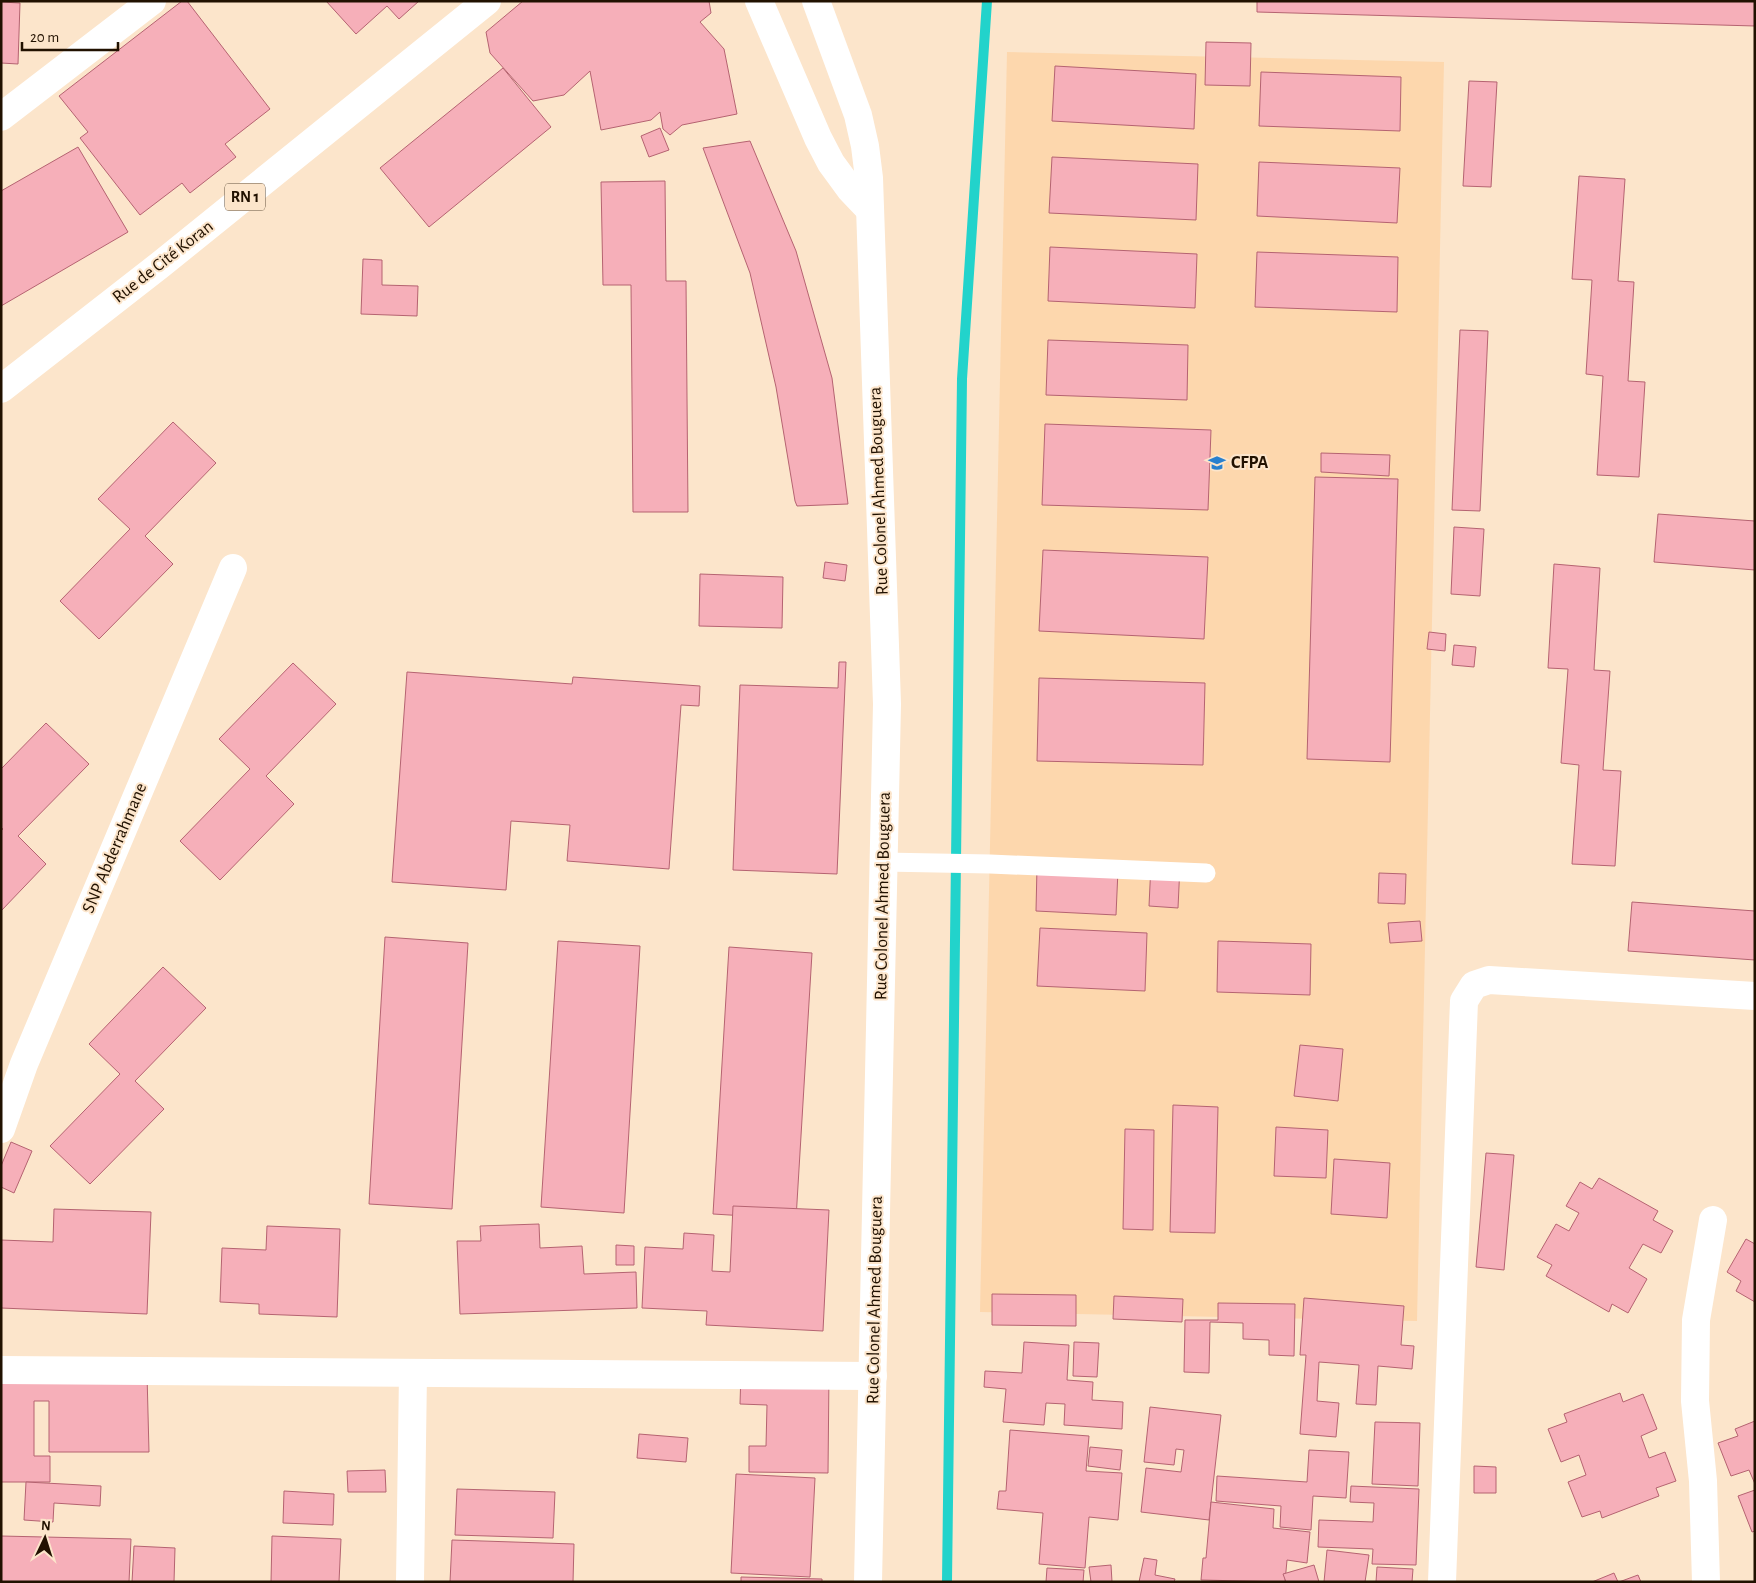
<svg xmlns="http://www.w3.org/2000/svg" width="1756" height="1583" viewBox="0 0 1756 1583" font-family="'Alegreya Sans',sans-serif">
<style>
.built{fill:#fdd7ad}
.lines{fill:none;stroke-linecap:round;stroke-linejoin:round}
.stream{stroke:#22d3cb;stroke-width:10}
.building{fill:#f6afb9;stroke:#b56371}
.service{stroke:#fff;stroke-width:19}
.minor{stroke:#fff;stroke-width:28}
.secondary{stroke:#fff;stroke-width:28}
.primary{stroke:#fff;stroke-width:28}
.labels{text-anchor:middle;dominant-baseline:central;stroke-width:4;stroke-linejoin:round;paint-order:stroke}
.shield{fill:#fce5cb;stroke:#63513d;stroke-width:1}
.shield-label{font-size:16px;font-weight:bold;fill:#211100}
.street-label{font-size:18px;fill:#211100;stroke:#fce5cb}
.poi-label{font-size:18px;font-weight:bold;fill:#211100;stroke:#fce5cb;text-anchor:start}
</style>
<rect width="100%" height="100%" fill="#fce5cb"/>
<polygon class="built" points="1007,52 1444,62 1417,1321 980,1312"/>
<g class="lines">
<polyline class="stream" points="947,1582 962,379 987,1"/>
</g>
<g class="building">
<polygon points="182,1 187,1 270,109 225,144 236,157 190,193 182,183 140,215 80,138 88,132 59,96"/>
<polygon points="326,1 419,1 399,19 387,6 356,34"/>
<polygon points="523,1 709,1 711,13 700,22 724,49 737,114 682,125 670,135 663,129 660,112 651,120 601,130 590,71 564,95 533,101 490,53 486,32"/>
<polygon points="1257,1 1755,1 1755,26 1257,12"/>
<polygon points="1,2 20,3 18,64 1,63"/>
<polygon points="1206,42 1251,43 1250,86 1205,85"/>
<polygon points="1055,66 1196,74 1194,129 1052,121"/>
<polygon points="503,68 551,127 429,227 380,168"/>
<polygon points="1261,72 1401,77 1400,131 1259,126"/>
<polygon points="1469,81 1497,82 1491,187 1463,186"/>
<polygon points="660,128 669,150 649,157 641,136"/>
<polygon points="750,141 796,251 832,378 848,504 797,506 795,501 776,387 750,273 703,148"/>
<polygon points="78,147 128,232 1,306 1,191"/>
<polygon points="1052,157 1198,164 1196,220 1049,213"/>
<polygon points="1259,162 1400,168 1397,223 1257,216"/>
<polygon points="1579,176 1625,179 1618,281 1634,282 1628,381 1645,382 1639,477 1597,475 1603,376 1586,374 1592,280 1572,279"/>
<polygon points="665,181 666,281 686,281 688,512 633,512 631,285 603,285 601,182"/>
<polygon points="1050,247 1197,254 1195,308 1048,301"/>
<polygon points="1257,252 1398,257 1397,312 1255,307"/>
<polygon points="363,259 382,260 382,285 418,286 417,316 361,314"/>
<polygon points="1460,330 1488,331 1480,511 1452,510"/>
<polygon points="1048,340 1188,345 1187,400 1046,395"/>
<polygon points="173,422 216,463 145,536 173,564 99,639 60,601 130,529 98,499"/>
<polygon points="1045,424 1211,430 1208,510 1042,505"/>
<polygon points="1321,453 1390,455 1389,476 1321,472"/>
<polygon points="1315,477 1398,479 1390,762 1307,759"/>
<polygon points="1658,514 1755,521 1755,570 1654,562"/>
<polygon points="1454,527 1484,529 1480,596 1451,594"/>
<polygon points="1043,550 1208,557 1204,639 1039,631"/>
<polygon points="825,562 847,565 845,581 823,578"/>
<polygon points="1554,564 1600,568 1594,670 1610,671 1603,770 1621,771 1615,866 1572,864 1579,765 1561,763 1568,669 1548,668"/>
<polygon points="700,574 783,577 782,628 699,626"/>
<polygon points="1429,632 1446,634 1445,651 1427,649"/>
<polygon points="1454,645 1476,647 1474,667 1452,665"/>
<polygon points="839,662 846,662 837,874 733,870 740,685 838,688"/>
<polygon points="293,663 336,704 266,776 294,804 220,880 180,841 250,769 219,739"/>
<polygon points="407,672 572,684 573,677 700,686 699,706 681,705 669,869 567,861 570,825 511,821 506,890 392,882"/>
<polygon points="1039,678 1205,683 1203,765 1037,761"/>
<polygon points="46,723 89,764 18,836 46,864 1,911 1,831 3,829 1,827 1,769"/>
<polygon points="1151,864 1180,865 1178,908 1149,906"/>
<polygon points="1037,867 1118,870 1116,915 1036,911"/>
<polygon points="1379,873 1406,874 1405,904 1378,903"/>
<polygon points="1632,902 1755,911 1755,960 1628,951"/>
<polygon points="1420,921 1422,941 1390,943 1388,923"/>
<polygon points="1040,928 1147,933 1145,991 1037,986"/>
<polygon points="385,937 468,943 452,1209 369,1204"/>
<polygon points="558,941 640,946 624,1213 541,1207"/>
<polygon points="1218,941 1311,944 1310,995 1217,992"/>
<polygon points="729,947 812,953 796,1219 713,1214"/>
<polygon points="163,967 206,1008 135,1081 164,1109 90,1184 50,1146 120,1074 89,1044"/>
<polygon points="1300,1045 1343,1049 1338,1101 1294,1096"/>
<polygon points="1173,1105 1218,1107 1215,1233 1170,1232"/>
<polygon points="1276,1127 1328,1130 1326,1178 1274,1176"/>
<polygon points="1125,1129 1154,1130 1153,1230 1123,1229"/>
<polygon points="11,1142 32,1151 14,1193 1,1187 1,1166"/>
<polygon points="1486,1153 1514,1155 1504,1270 1476,1267"/>
<polygon points="1334,1159 1390,1163 1387,1218 1331,1214"/>
<polygon points="1599,1178 1658,1211 1653,1220 1673,1231 1661,1253 1643,1244 1629,1268 1647,1279 1628,1313 1612,1304 1609,1312 1546,1276 1552,1265 1537,1257 1556,1224 1569,1231 1579,1213 1566,1206 1580,1182 1592,1189"/>
<polygon points="733,1206 829,1210 823,1331 706,1325 707,1311 642,1308 645,1247 683,1249 684,1233 714,1235 712,1271 730,1272"/>
<polygon points="54,1209 151,1212 147,1314 1,1308 1,1240 53,1242"/>
<polygon points="539,1224 540,1248 582,1246 584,1274 636,1272 637,1308 460,1314 457,1241 481,1241 480,1226"/>
<polygon points="267,1226 340,1229 337,1317 259,1314 259,1304 220,1302 222,1248 266,1250"/>
<polygon points="1746,1239 1755,1244 1755,1302 1736,1291 1741,1281 1727,1272"/>
<polygon points="616,1245 634,1246 634,1265 616,1265"/>
<polygon points="992,1294 1076,1295 1076,1326 992,1325"/>
<polygon points="1114,1296 1183,1299 1182,1322 1113,1319"/>
<polygon points="1304,1298 1404,1306 1401,1345 1414,1346 1412,1369 1378,1366 1376,1405 1356,1404 1359,1365 1319,1362 1317,1401 1339,1403 1336,1437 1300,1434 1306,1355 1300,1355"/>
<polygon points="1218,1303 1295,1304 1294,1356 1269,1355 1269,1340 1243,1339 1243,1323 1210,1322 1209,1373 1184,1372 1185,1320 1218,1320"/>
<polygon points="1024,1342 1069,1345 1067,1380 1093,1382 1092,1400 1123,1402 1122,1429 1064,1425 1065,1404 1046,1403 1044,1425 1003,1422 1006,1389 984,1387 985,1371 1022,1373"/>
<polygon points="1074,1342 1099,1343 1097,1377 1073,1376"/>
<polygon points="741,1372 829,1373 828,1473 749,1472 749,1446 766,1446 767,1405 740,1404"/>
<polygon points="1,1374 147,1374 149,1452 49,1452 49,1401 34,1401 34,1456 50,1456 50,1482 1,1482"/>
<polygon points="1620,1393 1623,1402 1643,1394 1657,1429 1641,1436 1649,1458 1665,1452 1676,1481 1656,1488 1659,1496 1602,1518 1600,1511 1582,1517 1568,1482 1586,1475 1579,1455 1561,1462 1548,1429 1567,1422 1564,1414"/>
<polygon points="1150,1407 1221,1415 1209,1520 1141,1512 1146,1468 1181,1472 1184,1450 1176,1449 1174,1465 1144,1462"/>
<polygon points="1755,1421 1755,1484 1749,1470 1731,1476 1718,1443 1738,1436 1735,1429"/>
<polygon points="1375,1422 1420,1423 1418,1486 1372,1484"/>
<polygon points="1010,1430 1089,1436 1086,1471 1122,1473 1118,1520 1089,1517 1085,1568 1039,1564 1043,1513 997,1509 999,1491 1006,1491"/>
<polygon points="639,1434 688,1438 686,1462 637,1458"/>
<polygon points="1090,1447 1122,1450 1120,1470 1088,1466"/>
<polygon points="1309,1450 1349,1452 1346,1498 1313,1496 1311,1530 1280,1527 1281,1506 1216,1501 1217,1476 1307,1482"/>
<polygon points="1474,1466 1496,1467 1496,1493 1474,1493"/>
<polygon points="385,1470 386,1492 348,1492 347,1471"/>
<polygon points="736,1474 815,1478 810,1577 731,1573"/>
<polygon points="26,1482 101,1486 100,1506 54,1503 53,1522 24,1520"/>
<polygon points="1351,1486 1419,1489 1416,1565 1372,1564 1373,1549 1318,1547 1319,1520 1373,1522 1374,1503 1350,1502"/>
<polygon points="457,1489 555,1492 553,1538 455,1535"/>
<polygon points="1755,1490 1755,1531 1752,1532 1738,1496"/>
<polygon points="284,1491 334,1494 333,1525 283,1523"/>
<polygon points="1211,1502 1274,1509 1273,1528 1310,1532 1307,1563 1287,1560 1285,1582 1201,1580 1203,1558 1206,1558"/>
<polygon points="1,1536 131,1539 129,1582 1,1582"/>
<polygon points="272,1536 341,1539 339,1582 271,1582"/>
<polygon points="452,1540 574,1544 573,1582 450,1582"/>
<polygon points="134,1546 175,1548 174,1582 132,1582"/>
<polygon points="1327,1550 1369,1555 1365,1582 1324,1582"/>
<polygon points="1144,1558 1157,1560 1155,1575 1175,1579 1174,1582 1139,1582"/>
<polygon points="1111,1565 1112,1582 1091,1582 1089,1567"/>
<polygon points="1314,1565 1319,1582 1286,1582 1283,1574"/>
<polygon points="1377,1567 1413,1569 1412,1582 1376,1582"/>
<polygon points="1047,1568 1084,1570 1083,1582 1046,1582"/>
<polygon points="1614,1573 1618,1582 1592,1582"/>
<polygon points="1638,1575 1641,1582 1619,1582"/>
<polygon points="741,1577 822,1579 822,1582 741,1582"/>
</g>
<g class="lines">
<polyline class="service" points="883,862 990,864 1206,873"/>
<g class="minor">
<polyline points="1,117 152,1"/>
<polyline points="1,1129 24,1064 233,568"/>
<polyline points="1,1370 873,1376"/>
<polyline points="410,1582 413,1373"/>
<polyline points="1442,1582 1464,1001 1474,985 1489,980 1755,996"/>
<polyline points="1706,1582 1703,1481 1695,1401 1696,1320 1713,1220"/>
</g>
<g class="secondary">
<polyline points="759,1 818,138 831,163 850,189 870,210"/>
<polyline points="816,1 858,115 865,146 869,178 887,704 868,1582"/>
</g>
<polyline class="primary" points="1,389 160,265 487,1"/>
</g>
<defs>
<g id="university-bare" transform="scale(1.35)"><path d="M0-5L7-2L0 1L-7-2ZM-4 1L0 2.5L4 1V4Q0 6-4 4Z" fill="#2980ce" stroke="#fce5cb" stroke-width="2.5" paint-order="stroke"/></g>
</defs>
<g fill-rule="evenodd">
<use href="#university-bare" x="1217" y="463"/>
</g>
<g class="labels">
<rect class="shield" x="225" y="183.5" width="40" height="27" rx="4"/>
<g class="shield-label">
<text x="245" y="197">RN 1</text>
</g>
<g class="street-label">
<text transform="translate(163 262) rotate(-38)">Rue de Cité Koran</text>
<text transform="translate(879 491) rotate(-92)">Rue Colonel Ahmed Bouguera</text>
<text transform="translate(115 848) rotate(-67)">SNP Abderrahmane</text>
<text transform="translate(883 896) rotate(-89)">Rue Colonel Ahmed Bouguera</text>
<text transform="translate(875 1300) rotate(-89)">Rue Colonel Ahmed Bouguera</text>
</g>
<g class="poi-label">
<text x="1231" y="463">CFPA</text>
</g>
</g>
<rect width="1756" height="1583" fill="none" stroke="#211100" stroke-width="5"/>
<g transform="translate(45 1538) rotate(4)" stroke="#fce5cb" stroke-width="4" paint-order="stroke">
<path d="M0-4L9 19L0 12L-9 19Z" fill="#211100"/>
<text y="-8" font-size="14" font-weight="bold" text-anchor="middle" fill="#211100">N</text>
</g>
<path d="M22 42v8h96v-8" fill="none" stroke="#211100" stroke-width="2.5"/>
<text x="30" y="42" font-size="15" fill="#211100" stroke="#fce5cb" stroke-width="4" paint-order="stroke">20 m</text>
</svg>
